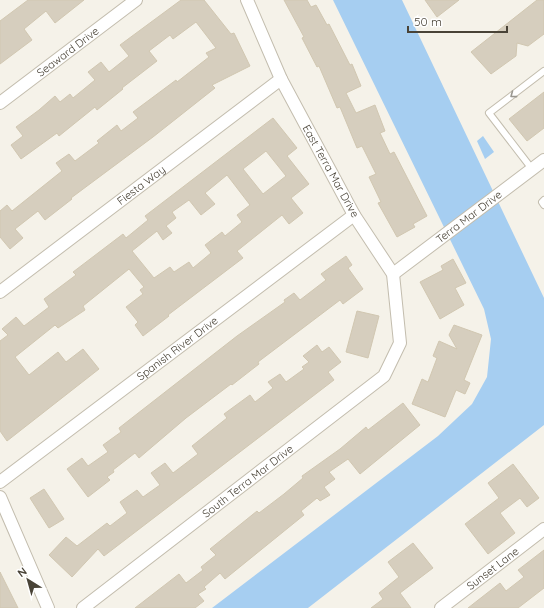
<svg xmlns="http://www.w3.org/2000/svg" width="544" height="608" viewBox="0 0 544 608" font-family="Quicksand,sans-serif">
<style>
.water{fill:#a6cef1}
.building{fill:#d6cebe;stroke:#d1c7b1;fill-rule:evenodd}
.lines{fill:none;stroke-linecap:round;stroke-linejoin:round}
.lane-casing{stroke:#c3bdae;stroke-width:8}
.street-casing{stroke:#c3bdae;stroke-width:14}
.lane{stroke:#fff;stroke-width:6}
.street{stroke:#fff;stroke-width:12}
.oneway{stroke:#9b9891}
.labels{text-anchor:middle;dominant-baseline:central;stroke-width:3;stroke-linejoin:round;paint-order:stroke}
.street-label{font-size:11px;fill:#494337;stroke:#fff}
</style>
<rect width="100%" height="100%" fill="#f5f2e9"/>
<g class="water">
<polygon points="333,0 402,0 544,298 544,425 308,608 212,608 438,436 472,404 487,377 491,339 484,309"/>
<polygon points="483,136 494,152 485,159 477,141"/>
</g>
<g class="building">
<polygon points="28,0 84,0 55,23 46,11 24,29 32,40 0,64 0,21"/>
<polygon points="181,0 204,0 231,34 234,33 250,66 212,85 215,88 153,137 71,198 72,199 45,220 38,211 15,229 23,238 10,249 0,237 0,211 7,205 12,211 62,171 56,163 69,154 75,161 99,143 97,141 117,125 121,131 138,118 133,112 176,80 177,82 209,57 206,53 216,48 196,22 173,39 170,35 149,51 157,61 122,88 123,89 97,110 95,107 59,136 57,133 21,159 11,145 23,136 16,127 39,110 55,96 60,102 70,94 73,98 95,80 88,72 101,62 109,72 129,56 120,45"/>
<polygon points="284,0 307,0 311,7 316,5 327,25 329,24 350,65 352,64 361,86 346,93 356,113 375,105 385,131 380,133 390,154 394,152 427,216 413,224 415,227 397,237 378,203 381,202 369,177 376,174 362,146 357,148 340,107 337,108 319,66 317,67 302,38 304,37"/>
<polygon points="425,0 459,0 437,17"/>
<polygon points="537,0 544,0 544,34 528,46 517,43 516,56 491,74 471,52"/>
<polygon points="544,92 544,128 527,141 509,119"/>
<path d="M273 118 297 148 287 156 309 184 291 198 303 213 289 224 282 215 237 251 243 258 168 315 169 316 143 336 135 325 138 322 126 307 143 294 140 290 144 287 129 269 83 306 85 310 58 328 55 325 15 357 29 375 58 352 66 362 83 349 99 369 7 441 0 431V341L8 335 2 329 16 317 24 326 49 307 44 299 76 275 73 272 123 234 126 238 148 220 145 216ZM266 151 286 176 263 194 243 169ZM227 175 250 205 237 215 242 222 225 236 222 232 205 245 211 253 193 268 189 262 174 272 170 267 154 278 132 251 157 231 163 240 172 233 166 226 176 218 172 212 189 200 201 215 215 204 205 193Z"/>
<polygon points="346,256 352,265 348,268 363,289 343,304 340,300 258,362 259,364 232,385 231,384 186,418 139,458 135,453 113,470 114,472 107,477 110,480 88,497 67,469 82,458 88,466 108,452 103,445 121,432 119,428 237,336 285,302 284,300 294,293 300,300 326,280 321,274"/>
<polygon points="453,259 466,283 455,288 464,305 440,319 420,282 443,270 441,266"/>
<polygon points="357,311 379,316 368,358 346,352"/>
<polygon points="454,325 482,335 464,380 470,383 465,394 456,390 445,417 412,404 422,379 428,382 437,358 433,356 439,341 457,349 449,335"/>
<polygon points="317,345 322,352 329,347 341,362 328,372 334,380 104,556 98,549 72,577 49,555 66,537 77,546 107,523 110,526 127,513 120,502 137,490 143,497 160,485 151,473 165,463 173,473 198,454 192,446 227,418 224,414 250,395 255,402 273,388 268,382 280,374 286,382 304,369 302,367 309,362 303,356"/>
<polygon points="403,403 420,425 360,474 348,459 329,472 335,479 324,487 330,495 320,501 317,498 301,511 304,515 225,579 220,573 204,587 206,589 198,594 204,601 195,608 135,608 179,574 186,583 203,570 201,567 216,555 210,549 257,511 259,513 284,494 303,478 302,476 340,449 366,427 368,430"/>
<polygon points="513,464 539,498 527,507 520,498 500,513 515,533 488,554 465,524 499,498 488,483"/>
<polygon points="44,489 64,519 49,528 30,498"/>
<polygon points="413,543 433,568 400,593 411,608 371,608 383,599 379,593 399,577 388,562"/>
<polygon points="544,550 544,588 518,608 468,608 500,583 506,591 524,577 518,570"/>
<polygon points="0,572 18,608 0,608"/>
</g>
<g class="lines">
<g class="lane-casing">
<g id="lane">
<polyline points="532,169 489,113 544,71"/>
<polyline points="544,200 542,202 544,205"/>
</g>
</g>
<g class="street-casing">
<g id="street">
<path id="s1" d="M0 103 136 0"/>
<path id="s2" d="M393 274 544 160"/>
<path id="s3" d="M0 292 281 79"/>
<path id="s4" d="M0 482 354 215"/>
<polyline points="0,497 48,608"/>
<path id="s5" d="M83 608 384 376 400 343 393 274 354 215 281 79 247 0"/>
<path id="s6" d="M441 608 544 529"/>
</g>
</g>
<use href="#lane" class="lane"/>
<use href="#street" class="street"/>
</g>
<defs><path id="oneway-chevron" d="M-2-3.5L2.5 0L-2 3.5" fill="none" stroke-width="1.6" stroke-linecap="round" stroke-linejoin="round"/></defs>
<use class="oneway" href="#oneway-chevron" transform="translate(513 95) rotate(143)"/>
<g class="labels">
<g class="street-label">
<text stroke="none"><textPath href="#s1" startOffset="85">Seaward Drive</textPath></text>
<text transform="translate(331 171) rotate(61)">East Terra Mar Drive</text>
<text stroke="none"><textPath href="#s3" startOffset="177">Fiesta Way</textPath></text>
<text stroke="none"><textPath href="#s2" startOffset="95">Terra Mar Drive</textPath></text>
<text stroke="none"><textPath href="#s4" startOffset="222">Spanish River Drive</textPath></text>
<text stroke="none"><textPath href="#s5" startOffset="208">South Terra Mar Drive</textPath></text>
<text stroke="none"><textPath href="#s6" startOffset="65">Sunset Lane</textPath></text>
</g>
</g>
<g transform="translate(28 580) rotate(323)" stroke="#ffffff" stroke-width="3" paint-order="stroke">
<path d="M0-3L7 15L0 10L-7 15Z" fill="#494337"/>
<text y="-6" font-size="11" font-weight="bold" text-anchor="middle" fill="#494337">N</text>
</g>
<path d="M408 26v6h99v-6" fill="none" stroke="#494337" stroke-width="2"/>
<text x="414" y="26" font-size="12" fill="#494337" stroke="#ffffff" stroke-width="3" paint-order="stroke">50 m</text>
</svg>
